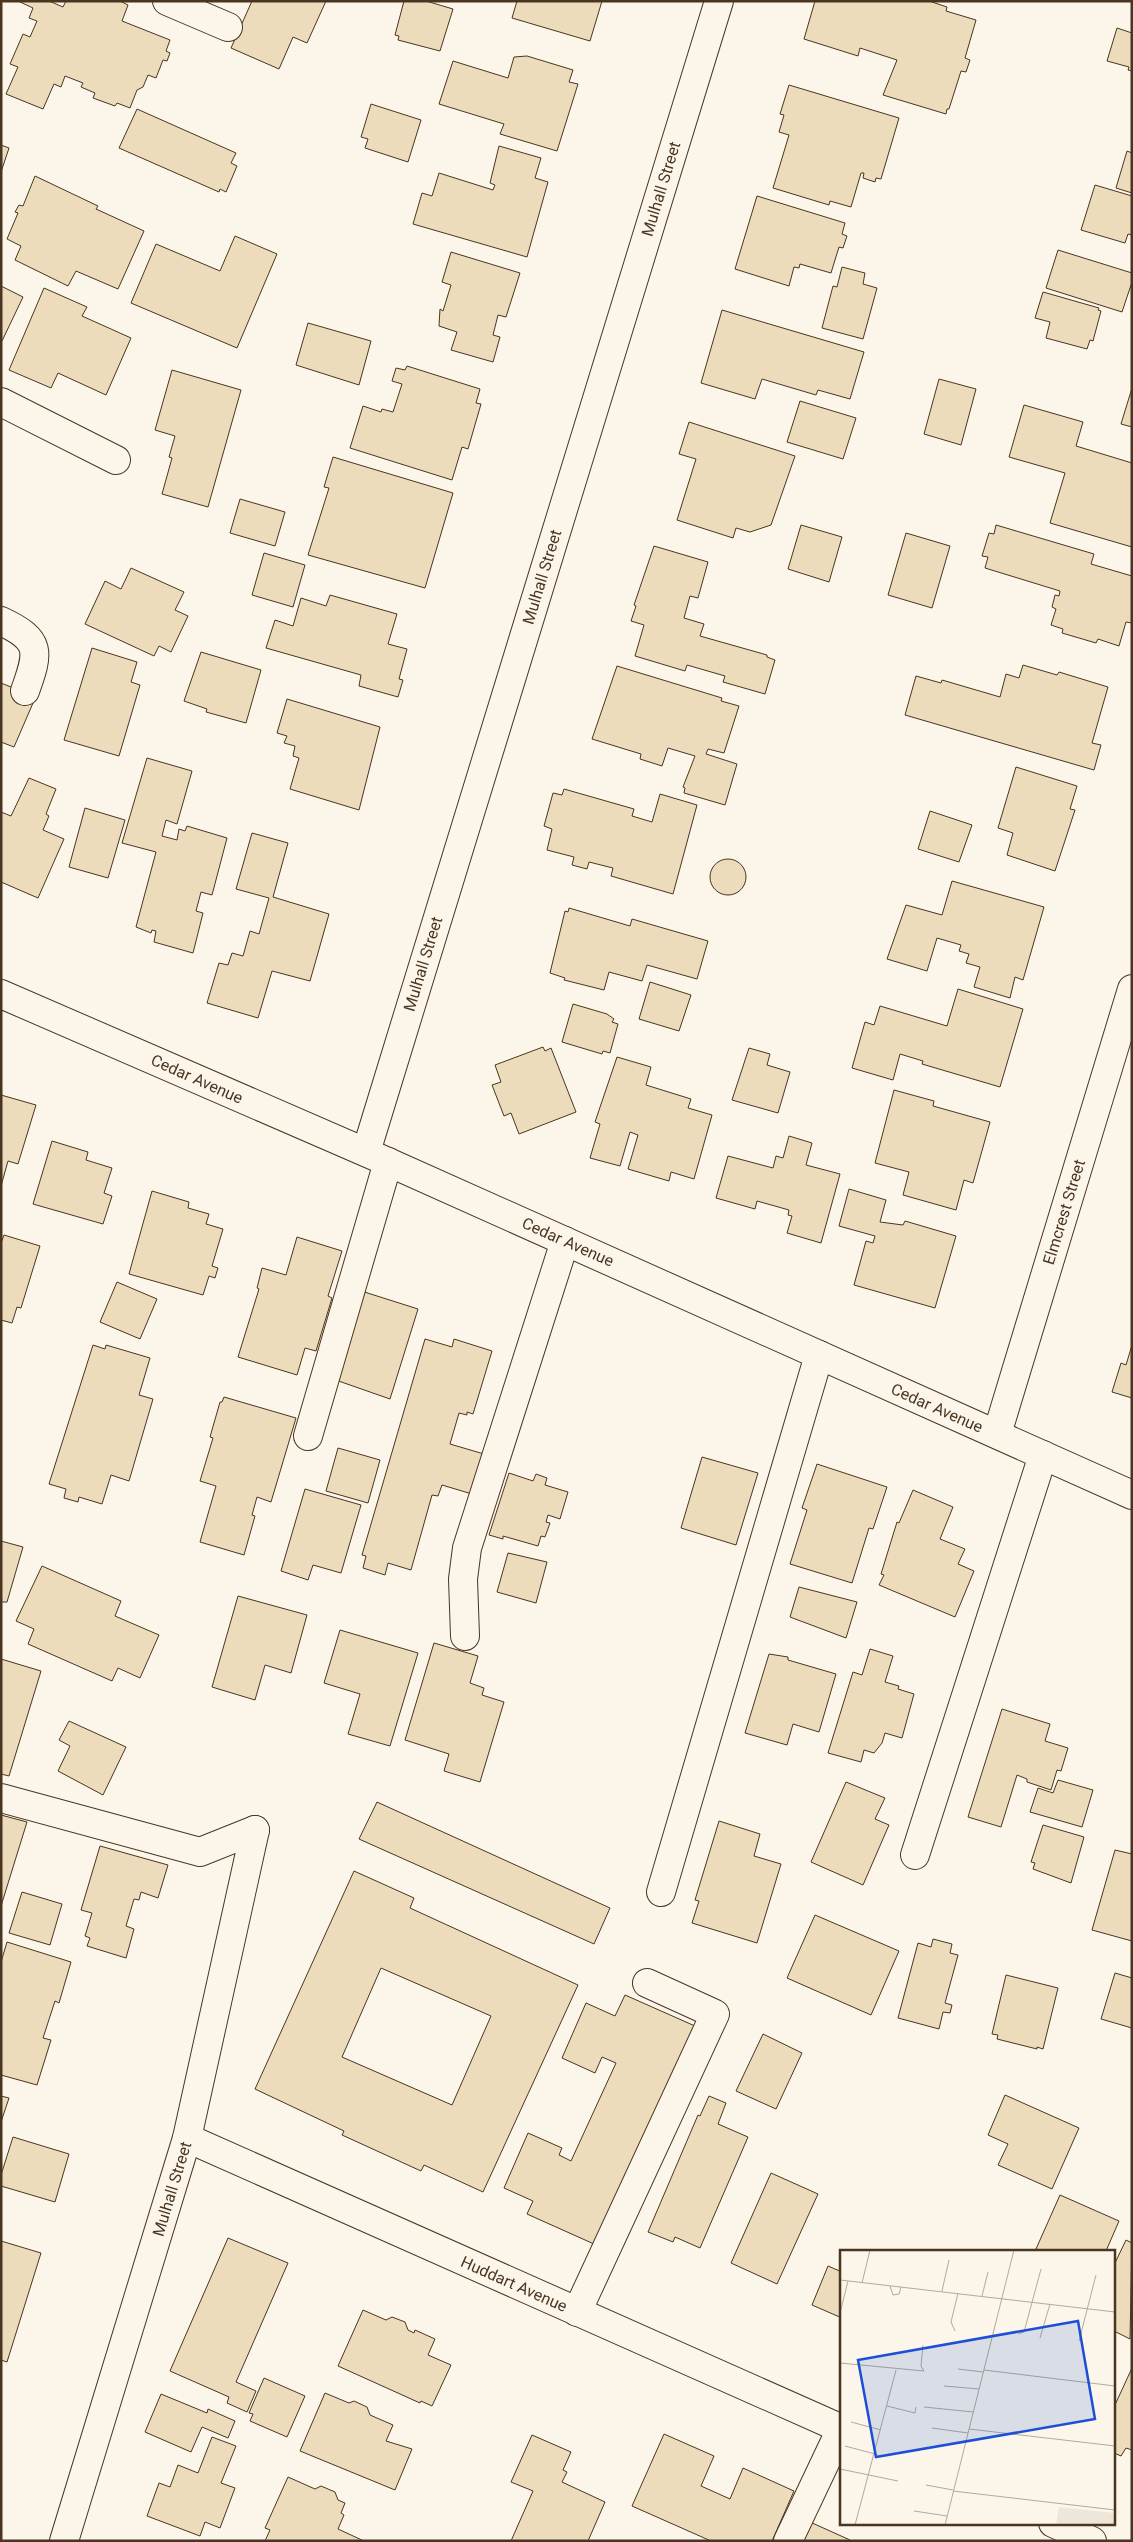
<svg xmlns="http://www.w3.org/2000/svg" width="1133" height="2542" viewBox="0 0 1133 2542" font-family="Roboto,sans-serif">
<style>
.building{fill:#ecdcbc;stroke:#4a3520;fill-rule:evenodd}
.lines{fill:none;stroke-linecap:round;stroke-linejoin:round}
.minor-casing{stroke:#4a3520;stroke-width:30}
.minor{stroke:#fbf6e9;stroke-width:28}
.labels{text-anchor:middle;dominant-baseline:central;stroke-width:4;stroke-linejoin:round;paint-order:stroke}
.street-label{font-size:16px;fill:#4a3520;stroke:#fbf6e9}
.inset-road{fill:none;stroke:#b4a999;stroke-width:1}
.view{fill:#1d4ed8;fill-opacity:0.15;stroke:#1d4ed8;stroke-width:2.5}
.inset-edge{fill:none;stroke:#4a3520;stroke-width:2.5}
</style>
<rect width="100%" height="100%" fill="#fbf6e9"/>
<g class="building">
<polygon points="18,1 49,1 63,7 66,1 120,1 128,5 122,21 170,40 166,51 170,53 167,61 163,60 156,78 148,75 143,87 137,90 130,108 117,103 115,106 93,98 95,93 81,87 83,83 65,76 61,87 54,84 43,109 6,94 18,67 10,64 23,34 30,37 37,21 29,18 33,8"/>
<polygon points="252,1 326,1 307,43 293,37 279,69 231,48"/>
<polygon points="404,1 426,1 453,9 440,51 398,40 399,36 395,35"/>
<polygon points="517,1 602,1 590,41 512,18"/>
<polygon points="815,1 929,1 947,7 946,11 976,20 965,58 970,60 966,72 961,71 949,109 947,109 946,114 883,95 897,60 860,48 858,56 804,39"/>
<polygon points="1117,28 1132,33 1132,71 1128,70 1129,67 1107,61"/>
<polygon points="527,56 573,70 569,82 578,84 557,151 500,134 504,124 439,104 453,61 508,78 514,57"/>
<polygon points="789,85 899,118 881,179 876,178 875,182 863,178 864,173 861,173 851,207 830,201 829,205 773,188 789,135 779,132 784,115 780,114"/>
<polygon points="371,104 421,120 408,162 365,148 368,139 361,137"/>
<polygon points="137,109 236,153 231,163 237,166 226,192 220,189 219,192 119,148"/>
<polygon points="1,145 9,148 1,172"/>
<polygon points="499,146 541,158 535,178 548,182 527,257 413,224 422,193 432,196 439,173 493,190 495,185 490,183"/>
<polygon points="1127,151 1132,153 1132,193 1116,188"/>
<polygon points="35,176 98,206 96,209 144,231 118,289 76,271 68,286 15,260 21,246 7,239 18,213 15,212 19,205 23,206"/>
<polygon points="1095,185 1132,196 1132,235 1128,234 1125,243 1081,230"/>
<polygon points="757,196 845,223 842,234 847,236 843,248 839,247 831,273 800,264 799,268 794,267 789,286 735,269"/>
<polygon points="235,236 277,254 237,348 131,303 156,244 220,271"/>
<polygon points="1058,250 1132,273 1132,282 1122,312 1046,288"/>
<polygon points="451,252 520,273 506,317 498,315 493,335 500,337 493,362 451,350 457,332 439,326 440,309 443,311 451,285 442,282"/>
<polygon points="842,267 865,273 863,284 877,288 863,339 822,328 833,286 837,287"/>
<polygon points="1,286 23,297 2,341 1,341"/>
<polygon points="44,288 87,307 82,316 131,338 106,395 58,373 51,388 9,370"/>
<polygon points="1043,292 1099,308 1098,310 1101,311 1093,341 1090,340 1087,349 1046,338 1050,322 1035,318"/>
<polygon points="722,310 864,352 850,399 818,390 816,395 762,379 755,399 701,383"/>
<polygon points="308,323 371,341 359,385 296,365"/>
<polygon points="407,366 480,389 476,403 481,404 468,449 462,447 452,480 350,448 363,406 381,412 382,409 393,412 402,384 392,381 396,368 405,370"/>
<polygon points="172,370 241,390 208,507 162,494 172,458 169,457 175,436 155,430"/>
<polygon points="939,379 976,389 961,445 924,434"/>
<polygon points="1132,388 1132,427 1121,424"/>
<polygon points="800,401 856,418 843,459 787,442"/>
<polygon points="1024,405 1083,422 1076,446 1132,463 1132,547 1050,523 1065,473 1009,457"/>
<polygon points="689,422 795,456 771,525 750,532 736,528 733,538 677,520 696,459 679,454"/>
<polygon points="333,457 453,493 425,588 308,555 329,488 324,487"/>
<polygon points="240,499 285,512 275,546 230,533"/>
<polygon points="801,525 842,537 829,582 788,569"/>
<polygon points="996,525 1094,554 1091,564 1132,576 1132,623 1126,622 1119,646 1098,639 1096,643 1062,633 1063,629 1051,625 1056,609 1052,607 1055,595 1059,596 1060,591 985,568 988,557 982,556 989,533 994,534"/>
<polygon points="906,533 950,546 932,608 888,595"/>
<polygon points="654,546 708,562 698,598 690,596 684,618 704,624 700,636 767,655 767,657 775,660 765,694 723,682 725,676 687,665 685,671 635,656 644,625 631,621 636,606 634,605"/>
<polygon points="264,553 305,565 293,607 252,595"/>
<polygon points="131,568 184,592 175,610 188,616 171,652 159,646 154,656 85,624 105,581 121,589"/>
<polygon points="330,595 397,614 388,644 407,649 399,679 403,680 398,697 359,686 361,675 266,648 275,620 293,626 301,598 326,606"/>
<polygon points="92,648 137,662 131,682 140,685 119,756 64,740"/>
<polygon points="201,652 261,670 246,723 206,712 207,709 184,701"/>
<polygon points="1023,665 1057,675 1059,672 1108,687 1092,743 1101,745 1094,770 905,715 916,676 941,683 942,680 1000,697 1006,674 1019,678"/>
<polygon points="617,666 722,698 721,701 739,706 724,753 708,749 706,754 737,764 725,805 684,793 685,788 683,787 695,756 668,748 662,766 640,759 641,754 592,739"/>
<polygon points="1,683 16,689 14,695 33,703 14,747 1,742"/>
<polygon points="287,699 380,727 359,810 290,789 299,758 293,756 295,746 284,743 287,736 277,733"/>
<polygon points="147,758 192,771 177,824 166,820 162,836 177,840 179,829 185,831 187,826 227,838 212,895 201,892 196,911 203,913 193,953 154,942 156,931 152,930 151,933 136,927 156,852 122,843"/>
<polygon points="1016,767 1077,786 1070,809 1075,810 1055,871 1007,855 1013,833 998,828"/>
<polygon points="29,778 56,789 46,814 49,816 43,830 64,839 38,898 1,882 1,812 11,816"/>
<polygon points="564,789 634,809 632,816 652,822 660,794 697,805 673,894 611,876 613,868 589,862 587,869 572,865 574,857 547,850 552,829 544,826 553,793 562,795"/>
<polygon points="85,808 125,820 108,878 69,867"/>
<polygon points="930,811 972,825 959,862 918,849"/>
<polygon points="252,833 288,843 273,897 329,914 310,981 272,971 258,1018 207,1003 219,963 228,965 232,953 243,956 250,931 259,934 269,898 236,889"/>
<circle cx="728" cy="877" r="18"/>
<polygon points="952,881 1044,907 1023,980 1015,977 1010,998 974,987 980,967 966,963 969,954 959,951 961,945 937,938 927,971 887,959 906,905 942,915"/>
<polygon points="569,908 630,926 632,919 708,941 697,979 647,965 642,981 609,972 604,990 564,980 565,978 550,973 565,911 568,912"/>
<polygon points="650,982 691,995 679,1031 639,1019"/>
<polygon points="958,989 1023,1009 1000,1087 922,1064 923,1061 900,1054 893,1080 852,1068 865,1022 874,1025 880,1006 947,1026"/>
<polygon points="573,1004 607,1014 614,1019 612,1022 618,1024 610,1053 603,1051 602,1054 562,1042"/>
<polygon points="543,1047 545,1051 551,1048 576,1112 519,1134 511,1113 504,1116 492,1085 501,1082 495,1065"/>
<polygon points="749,1048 770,1054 767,1065 790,1072 778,1113 732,1100"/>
<polygon points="617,1057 651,1067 646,1085 691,1099 688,1108 712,1115 694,1179 671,1172 669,1181 628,1169 638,1135 630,1132 620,1166 590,1158 600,1124 595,1122"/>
<polygon points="894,1090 934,1101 933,1106 990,1122 973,1183 964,1180 956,1210 903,1195 909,1172 875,1163"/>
<polygon points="1,1095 36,1105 18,1164 8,1161 1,1186"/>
<polygon points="789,1136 812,1143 806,1165 840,1174 821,1243 787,1233 792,1216 788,1215 789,1210 757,1201 755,1209 716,1198 728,1156 773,1168 776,1156 783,1158"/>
<polygon points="52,1141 88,1152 86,1160 112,1168 104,1193 112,1196 103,1224 33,1204"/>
<polygon points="849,1189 886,1200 880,1222 903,1225 905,1221 956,1236 935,1308 854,1285 866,1241 873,1243 875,1236 839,1226"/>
<polygon points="152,1191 189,1202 188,1208 209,1214 206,1224 223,1229 212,1266 218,1268 215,1278 209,1276 203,1295 129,1274"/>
<polygon points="4,1235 40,1246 21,1308 17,1307 12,1323 1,1320 1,1243"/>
<polygon points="297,1237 342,1251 328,1296 332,1298 316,1351 305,1348 297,1375 238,1357 259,1289 257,1288 262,1268 286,1275"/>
<polygon points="117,1282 157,1299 140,1339 100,1322"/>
<polygon points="355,1289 418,1309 390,1399 330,1378"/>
<polygon points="425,1339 452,1347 454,1339 492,1351 473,1414 467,1412 467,1415 459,1413 450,1444 484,1454 472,1494 442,1485 438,1496 432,1495 411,1570 388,1563 385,1575 363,1568 366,1556 362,1555"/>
<polygon points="93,1345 105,1349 106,1345 150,1358 139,1395 153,1399 129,1481 111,1475 102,1504 79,1497 78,1502 64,1498 66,1489 49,1484"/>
<polygon points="1132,1345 1132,1398 1112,1392 1121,1363 1126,1365"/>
<polygon points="224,1397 296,1418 271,1502 257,1497 252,1515 255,1516 244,1555 200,1542 216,1486 200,1481 213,1438 210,1437 220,1402 222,1402"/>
<polygon points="338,1448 380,1460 368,1503 326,1491"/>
<polygon points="702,1457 758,1473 736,1545 681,1528"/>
<polygon points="817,1464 887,1487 873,1529 869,1528 852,1583 790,1564 807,1510 802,1508"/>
<polygon points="509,1473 533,1481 536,1474 547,1478 545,1485 568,1492 560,1519 548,1515 546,1522 550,1523 545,1537 541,1536 538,1546 503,1536 503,1539 489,1535"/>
<polygon points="305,1489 361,1505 341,1573 313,1565 308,1580 281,1571"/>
<polygon points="913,1490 953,1507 940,1539 965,1549 958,1564 974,1571 955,1617 879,1585 884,1575 881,1574 897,1522 899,1523"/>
<polygon points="1,1541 23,1547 7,1602 1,1602"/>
<polygon points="508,1553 547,1562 536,1603 497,1592"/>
<polygon points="42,1566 121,1601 115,1616 159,1635 140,1678 118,1668 112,1681 28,1644 34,1629 16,1621"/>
<polygon points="799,1587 857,1602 846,1638 790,1617"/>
<polygon points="238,1596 307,1615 291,1673 265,1665 255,1700 212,1687"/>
<polygon points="340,1630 418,1653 390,1746 348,1734 360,1694 324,1683"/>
<polygon points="434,1643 478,1656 470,1683 484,1688 482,1695 504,1702 480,1782 444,1771 449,1754 405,1740"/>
<polygon points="870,1649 893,1656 885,1682 899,1686 898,1689 914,1694 902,1738 885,1733 882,1743 874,1753 864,1750 861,1762 828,1753 853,1672 862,1675"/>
<polygon points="769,1654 788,1657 788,1660 836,1674 819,1732 793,1724 787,1745 745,1733"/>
<polygon points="1,1659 41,1671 9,1776 1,1774"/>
<polygon points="1002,1709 1050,1724 1045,1741 1068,1748 1061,1771 1057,1770 1051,1790 1027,1782 1027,1779 1017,1775 1001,1827 968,1817"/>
<polygon points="69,1721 126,1747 103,1795 58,1771 70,1746 59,1740"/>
<polygon points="1058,1780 1093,1790 1082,1827 1030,1812 1038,1788 1053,1793"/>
<polygon points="846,1782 885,1798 875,1819 889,1825 863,1885 811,1862"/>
<polygon points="377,1802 610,1908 594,1944 359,1839"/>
<polygon points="1,1815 27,1822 1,1906"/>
<polygon points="719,1821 760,1834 754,1856 781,1864 757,1943 692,1923 699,1901 695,1900"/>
<polygon points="1043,1825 1084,1837 1071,1883 1033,1869 1035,1863 1031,1862"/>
<polygon points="100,1846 168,1865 158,1898 141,1892 139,1900 134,1899 126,1926 134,1929 126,1958 87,1946 90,1938 85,1936 92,1913 81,1910"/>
<polygon points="1115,1850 1132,1854 1132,1941 1092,1930"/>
<path d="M354 1871 414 1898 410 1908 578 1985 483 2192 424 2165 421 2171 342 2135 344 2131 255 2089ZM381 1968 491 2016 452 2105 342 2057Z"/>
<polygon points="22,1892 62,1904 50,1945 9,1933"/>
<polygon points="815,1915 899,1951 871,2015 787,1978"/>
<polygon points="933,1939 952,1944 950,1953 958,1955 945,2003 952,2005 950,2013 943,2012 939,2029 898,2018 918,1943 931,1947"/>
<polygon points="7,1942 71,1962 59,2003 55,2001 43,2038 51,2040 37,2085 1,2075 1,1962"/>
<polygon points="1115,1973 1132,1978 1132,2028 1101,2019"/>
<polygon points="1006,1975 1058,1988 1043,2049 1037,2047 1037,2049 997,2039 998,2035 992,2034"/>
<polygon points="625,1995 695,2026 594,2244 527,2214 533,2201 504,2188 528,2133 562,2148 559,2155 571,2161 616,2063 602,2057 595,2073 562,2058 586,2003 615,2016"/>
<polygon points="763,2034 802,2053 776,2109 736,2091"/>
<polygon points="1005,2095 1079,2128 1052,2189 998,2165 1008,2144 988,2135"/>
<polygon points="1,2096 9,2098 1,2122"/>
<polygon points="709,2096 726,2103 718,2124 748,2137 700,2248 675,2237 673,2242 648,2232 698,2115 700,2116"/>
<polygon points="13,2137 69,2154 55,2202 1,2186 1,2175"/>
<polygon points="771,2173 818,2194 777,2284 731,2263"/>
<polygon points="1060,2195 1119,2221 1106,2251 1041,2251 1036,2249"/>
<polygon points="228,2238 288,2263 236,2382 256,2391 247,2412 227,2403 229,2397 170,2371"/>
<polygon points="1126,2240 1132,2243 1130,2339 1114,2331 1114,2265"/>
<polygon points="1,2241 41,2253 7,2362 1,2360"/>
<polygon points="828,2266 842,2272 842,2318 812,2305"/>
<polygon points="363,2310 386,2320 392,2317 405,2322 408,2330 414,2333 415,2330 435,2339 428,2355 451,2365 432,2406 421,2401 420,2403 338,2366"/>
<polygon points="1132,2368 1132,2450 1126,2448 1121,2456 1114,2453 1114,2407"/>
<polygon points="264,2378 305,2396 287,2437 250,2421 253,2414 249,2413"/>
<polygon points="325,2393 349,2403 354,2401 367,2407 370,2415 393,2425 386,2441 412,2449 395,2490 300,2451"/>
<polygon points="161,2394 207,2413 208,2409 235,2421 228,2438 202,2427 191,2452 145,2432"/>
<polygon points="664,2434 714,2456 701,2486 730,2499 743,2468 794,2491 772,2541 711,2541 632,2506"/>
<polygon points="532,2435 571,2452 563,2470 567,2472 562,2482 605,2502 588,2541 511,2541 533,2491 511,2482"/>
<polygon points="212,2437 236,2446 221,2483 235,2488 220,2528 205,2522 200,2536 147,2516 159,2483 170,2487 178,2465 198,2473"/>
<polygon points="288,2477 315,2489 321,2486 335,2492 338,2500 345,2503 341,2513 344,2515 338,2529 364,2541 265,2541 270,2530 265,2528"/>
<polygon points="810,2522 850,2540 850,2541 802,2541"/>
</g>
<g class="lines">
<g class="minor-casing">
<g id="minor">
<polyline points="167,1 228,27"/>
<polyline points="1,402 116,460"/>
<path d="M1 621C42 640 39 652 25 691"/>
<polyline points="1,994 388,1162 1132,1495"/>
<polyline points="366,1152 719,1"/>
<polyline points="997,1434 1132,989"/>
<polyline points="308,1436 388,1162"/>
<polyline points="465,1636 463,1579 467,1548 565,1241"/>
<polyline points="1,1798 200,1852 255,1830"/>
<polyline points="915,1855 1043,1455"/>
<polyline points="661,1892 819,1355"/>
<polyline points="187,2138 842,2429"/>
<polyline points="577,2312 715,2014 647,1983"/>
<polyline points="1053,2523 1092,2541"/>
<polyline points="64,2541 187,2138 255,1830"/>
<polyline points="788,2541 841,2429"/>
</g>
</g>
<use href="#minor" class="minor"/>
</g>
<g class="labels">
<g class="street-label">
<text transform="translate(661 189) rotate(-73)">Mulhall Street</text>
<text transform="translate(542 577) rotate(-73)">Mulhall Street</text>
<text transform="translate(423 964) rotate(-73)">Mulhall Street</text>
<text transform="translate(197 1079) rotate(24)">Cedar Avenue</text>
<text transform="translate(1064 1212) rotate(-73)">Elmcrest Street</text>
<text transform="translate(568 1242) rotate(24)">Cedar Avenue</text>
<text transform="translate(937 1408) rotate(24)">Cedar Avenue</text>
<text transform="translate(172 2189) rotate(-73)">Mulhall Street</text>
<text transform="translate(514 2284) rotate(24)">Huddart Avenue</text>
</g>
</g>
<g transform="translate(840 2250)">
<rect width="275" height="275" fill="#fbf6e9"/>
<path d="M219 257 275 263V275H216Z" fill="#ede6d9"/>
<path class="inset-road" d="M0 30 275 62M22 33 30 0M50 36 53 45 59 44 61 37M102 41 109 10M142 46 148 22M0 63 8 31M115 81 111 72 118 43M178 84 184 82 201 19M200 88 210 54M239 91 256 25M0 113 84 121 81 116 83 95M118 119 143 122M144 120 275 136M104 136 139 139M47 156 75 163 76 157M84 157 133 162M11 172 41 180M92 178 128 183M129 179 275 196M5 196 35 204M0 219 58 231M86 235 113 240M113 241 275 260M74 261 107 266M15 275 56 120M105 275 174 0"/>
<path class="view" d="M238 71 255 169 36 207 18 110Z"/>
<rect width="275" height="275" class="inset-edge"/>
</g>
<rect width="1133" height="2542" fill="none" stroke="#4a3520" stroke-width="5"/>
</svg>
